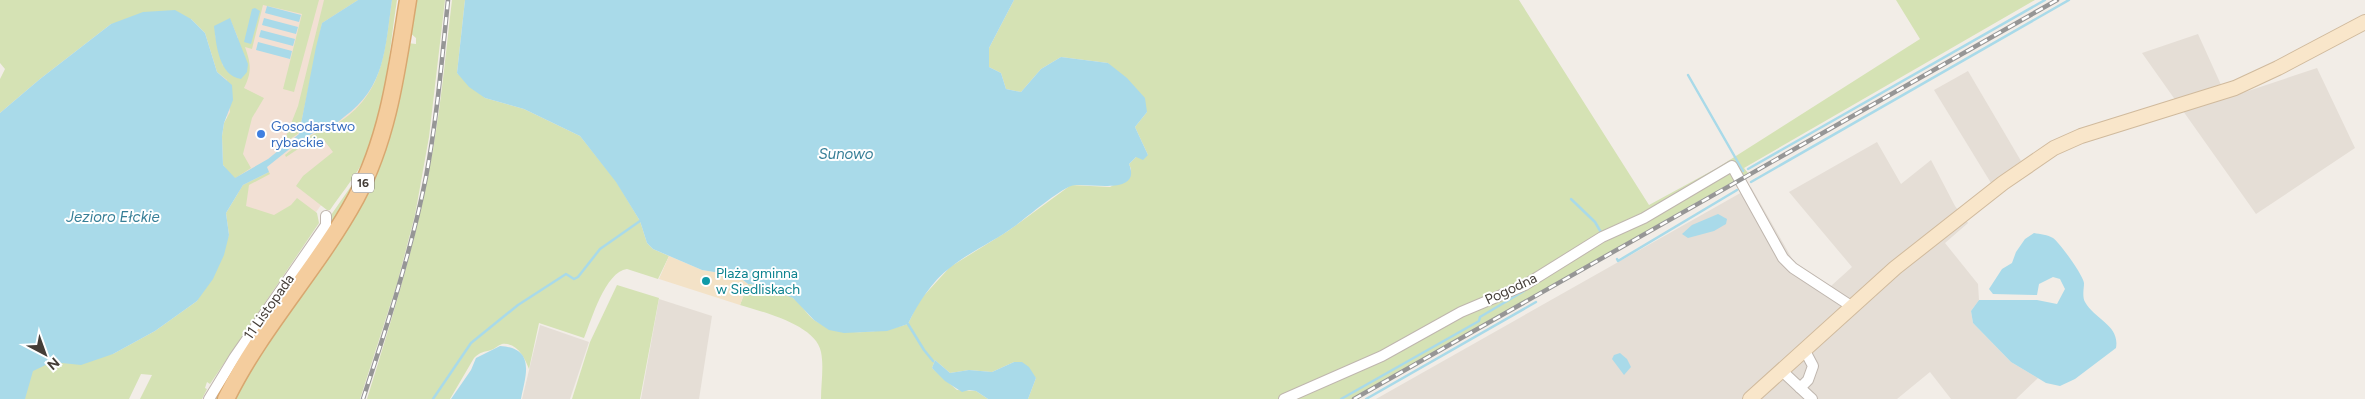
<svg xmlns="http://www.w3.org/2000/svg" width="2365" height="399" viewBox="0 0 2365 399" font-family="Figtree,sans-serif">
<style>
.residential{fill:#e5ded6}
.commercial{fill:#f2e0d4}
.green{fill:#d5e2b4;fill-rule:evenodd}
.sand{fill:#f3e2c7}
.water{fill:#a9dae9}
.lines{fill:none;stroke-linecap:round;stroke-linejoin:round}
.stream{stroke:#a9dae9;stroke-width:2.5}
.street-casing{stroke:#bfb6ae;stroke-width:12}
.secondary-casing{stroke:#d0ba9d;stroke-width:16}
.primary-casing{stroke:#d8a770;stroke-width:19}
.street{stroke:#fff;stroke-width:10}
.secondary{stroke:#f9e6ca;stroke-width:14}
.primary{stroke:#f4cd9e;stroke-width:16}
.rail-casing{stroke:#969696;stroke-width:4.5}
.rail{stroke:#fff;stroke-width:2.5;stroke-dasharray:8;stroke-linecap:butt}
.shop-dot{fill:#3f7fe0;stroke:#fff;stroke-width:2}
.culture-dot{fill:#0f9aa8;stroke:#fff;stroke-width:2}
.labels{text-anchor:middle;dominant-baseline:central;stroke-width:4;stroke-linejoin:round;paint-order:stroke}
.shield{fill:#fff;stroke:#7c7773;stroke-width:1}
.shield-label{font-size:12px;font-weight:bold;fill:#443d37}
.shop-label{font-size:14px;fill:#366cbe;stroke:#fff;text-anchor:start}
.culture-label{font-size:14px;fill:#0d838f;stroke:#fff;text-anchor:start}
.street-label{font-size:14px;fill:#443d37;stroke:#fff}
.water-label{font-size:15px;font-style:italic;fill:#377f97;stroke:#fff}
</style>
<rect width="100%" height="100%" fill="#f2ede7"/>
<g class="residential">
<polygon points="2198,34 2227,98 2317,68 2355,148 2256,214 2142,53"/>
<polygon points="1968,71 2021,161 1991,183 1934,90"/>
<polygon points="1877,142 1901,184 1931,160 1955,206 1968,223 1945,243 1978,284 1979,300 1971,311 1973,323 2011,362 2038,378 2016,399 1951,399 1930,372 1897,399 1376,399 1751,187 1794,262 1831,286 1852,267 1789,192"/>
<polygon points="659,299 712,316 699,399 641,399"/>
<polygon points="540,325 589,342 570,399 522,399"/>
</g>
<polygon class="commercial" points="236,0 395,0 355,157 254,300 220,68 210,24"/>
<g class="green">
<path d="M0 0H319L294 92 283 89 302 14 263 5 252 49 245 47C251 64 252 72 244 88L264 98 252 118 243 154 251 168 234 179 223 165 222 136 224 123 230 112 227 80 217 72 205 33 191 19 111 24 40 79 0 113V79L5 69 0 63ZM230 19 238 38 223 66 215 35Z"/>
<polygon points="324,0 358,0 322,23 299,133 283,144 298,106"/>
<path d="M392 0H397C389 50 385 121 361 165 352 181 340 195 330 210H327L296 186 303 176 333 152 323 139 310 146 307 143 286 157 285 155C295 147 305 138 316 133 321 130 326 130 331 127 384 98 384 54 392 0Z"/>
<polygon points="415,0 445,0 429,137 415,215 397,284 360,399 232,399 238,387 344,231 407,43 416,44 416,38 409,32"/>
<path d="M452 0H465L457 73 485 98 524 109 580 136 616 181 640 221 647 243 653 249 669 256 658 279 627 269C605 272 592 319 584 338L539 323 529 369C525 358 517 342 502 344 498 345 495 349 491 350 484 352 480 352 474 358L450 399H367C390 325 413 252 428 176 440 118 445 59 452 0Z"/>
<path d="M1014 0H1519L1649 205 1717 168 1920 39 1896 0H2035L1744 168 1748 173 1352 399H1028L1036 378 1014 362 992 372 969 370 950 373 935 360 932 368 957 390 976 391 988 399H821C821 384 824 367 821 352 816 325 763 312 740 305L748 284C762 286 780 290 793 298 801 303 806 314 814 320 841 338 879 333 908 324L919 301 950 267 1008 231 1071 185 1110 187 1129 177 1131 169 1129 164 1136 157 1148 155 1135 127 1147 112 1108 63 1061 57 1041 69 1021 92 1006 89 1001 73 989 67V48Z"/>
<polygon points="363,169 357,185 220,399 214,399 224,381 330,226 331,215"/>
<polygon points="269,172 270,174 249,185 246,206 274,215 291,205 297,198 317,213 319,223 210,384 207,382 205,388 207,389 202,399 140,399 152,375 141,374 129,399 8,399 37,360 113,354 155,331 197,301 229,235 226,213 243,185"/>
<polygon points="617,285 659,298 640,399 572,399 590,342"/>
</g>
<polygon class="sand" points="669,256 702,270 738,276 748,284 740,305 659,279"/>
<g class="water">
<path d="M358 0H392C385 47 386 87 344 117 338 122 332 127 325 130L323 128 302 139 267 167 269 172 243 185 226 213 229 235 224 255 213 279 197 301 155 331 113 354 81 365 52 362 33 371 25 399H0V113L40 79 111 24 143 12 175 10 191 19 205 33 217 72 232 85 233 100 224 123 222 136 223 165 235 178 268 159 299 134 316 47 322 23Z"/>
<path d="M465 0H1014L989 48V67L1001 73 1006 89 1021 92 1041 69 1061 57 1108 63 1127 78 1145 98 1147 112 1135 127 1148 155 1143 160 1136 157 1129 164C1143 198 1083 181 1071 186 1059 190 1027 217 1015 226 995 241 971 251 951 267 932 281 918 303 908 324L887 331 844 333 829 330 814 320 793 298 759 285 748 284 738 276 702 270 653 249 647 243 640 221 616 182 580 136 524 109 485 98 469 87 457 73Z"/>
<polygon points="267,6 301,15 299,22 265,13"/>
<polygon points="255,8 260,11 251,44 244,42 252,9"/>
<path d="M230 18 248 64 247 72 241 79C219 76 216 44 214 26Z"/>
<polygon points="264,18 298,27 296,34 262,25"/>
<polygon points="261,30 295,39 293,46 259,37"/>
<polygon points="258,42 292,51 290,59 256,50"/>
<polygon points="1718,214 1727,219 1726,224 1714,231 1688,238 1682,234 1692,225"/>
<path d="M2034 233C2040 234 2048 235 2053 238 2060 243 2083 275 2084 283 2084 289 2082 296 2085 302 2095 320 2120 325 2116 348L2075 379 2060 386 2046 383 2011 362 1973 323 1971 311 1979 300H2037L2057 304 2065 289 2060 279 2053 277 2039 284 2037 295 1993 294 1989 289 2002 269 2012 263 2016 252 2025 239Z"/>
<path d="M500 346C537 348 525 377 521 399H451L471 370 476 358Z"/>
<polygon points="1620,353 1627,359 1631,367 1624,375 1612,359 1614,355"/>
<polygon points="935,360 950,373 969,370 992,372 1014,362 1022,362 1029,367 1036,378 1028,399 988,399 976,391 969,390 962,392 945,381 932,368"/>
</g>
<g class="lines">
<g class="stream">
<polyline points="1688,75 1743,171"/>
<polyline points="1748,169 2045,0"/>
<polyline points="1751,182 2069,0"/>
<polyline points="1571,199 1595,222 1602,234"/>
<polyline points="1617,259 1618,261 1737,190"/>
<polyline points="908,324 924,350 933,361"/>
<polyline points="433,399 471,343 518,305 566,274 574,279 578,277 600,249 640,221"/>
<polyline points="1341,399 1479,321 1480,317 1524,291"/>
<polyline points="1366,399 1536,302"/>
</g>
<g class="street-casing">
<g id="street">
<polyline points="1782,371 1812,399"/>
<polyline points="1800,388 1808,380 1813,366 1804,349"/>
<polyline points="209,399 234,358 326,225 326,216"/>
<polyline points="1284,399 1382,356 1461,312 1525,285 1602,237 1644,218 1732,166 1783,258 1793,268 1851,306"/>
</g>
</g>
<g class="secondary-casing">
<polyline id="secondary" points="1750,399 1895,268 2003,183 2054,148 2081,136 2235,88 2278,68 2365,22"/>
</g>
<g class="primary-casing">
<path id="primary" d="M226 399C261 327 318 268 356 198 389 136 397 68 408 0"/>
</g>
<use href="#street" class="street"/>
<use href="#secondary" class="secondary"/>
<use href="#primary" class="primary"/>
<g class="rail-casing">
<g id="rail">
<path d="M363 399C387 326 411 252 426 177 437 118 442 59 448 0"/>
<polyline points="1354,399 2057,0"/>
</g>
</g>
<use href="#rail" class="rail"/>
</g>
<circle class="shop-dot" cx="261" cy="134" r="5"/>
<circle class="culture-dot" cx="706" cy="281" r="5"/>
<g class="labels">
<rect class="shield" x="352" y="173.5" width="22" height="19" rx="4"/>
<g class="shield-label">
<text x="363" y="183">16</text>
</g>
<g class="shop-label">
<text x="271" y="126">Gosodarstwo<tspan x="271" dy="16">rybackie</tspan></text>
</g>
<g class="culture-label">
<text x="716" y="273">Plaża gminna<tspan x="716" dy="16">w Siedliskach</tspan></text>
</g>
<g class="street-label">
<text transform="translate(1511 289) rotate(-25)">Pogodna</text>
<text transform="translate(269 307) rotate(-55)">11 Listopada</text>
</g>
<g class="water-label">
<text x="846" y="154">Sunowo</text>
<text x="113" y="217">Jezioro Ełckie</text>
</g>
</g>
<g transform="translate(45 354) rotate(139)" stroke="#ffffff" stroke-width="4" paint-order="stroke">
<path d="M0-4L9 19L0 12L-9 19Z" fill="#443d37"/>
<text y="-8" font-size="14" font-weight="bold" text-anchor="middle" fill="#443d37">N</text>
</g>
</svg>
